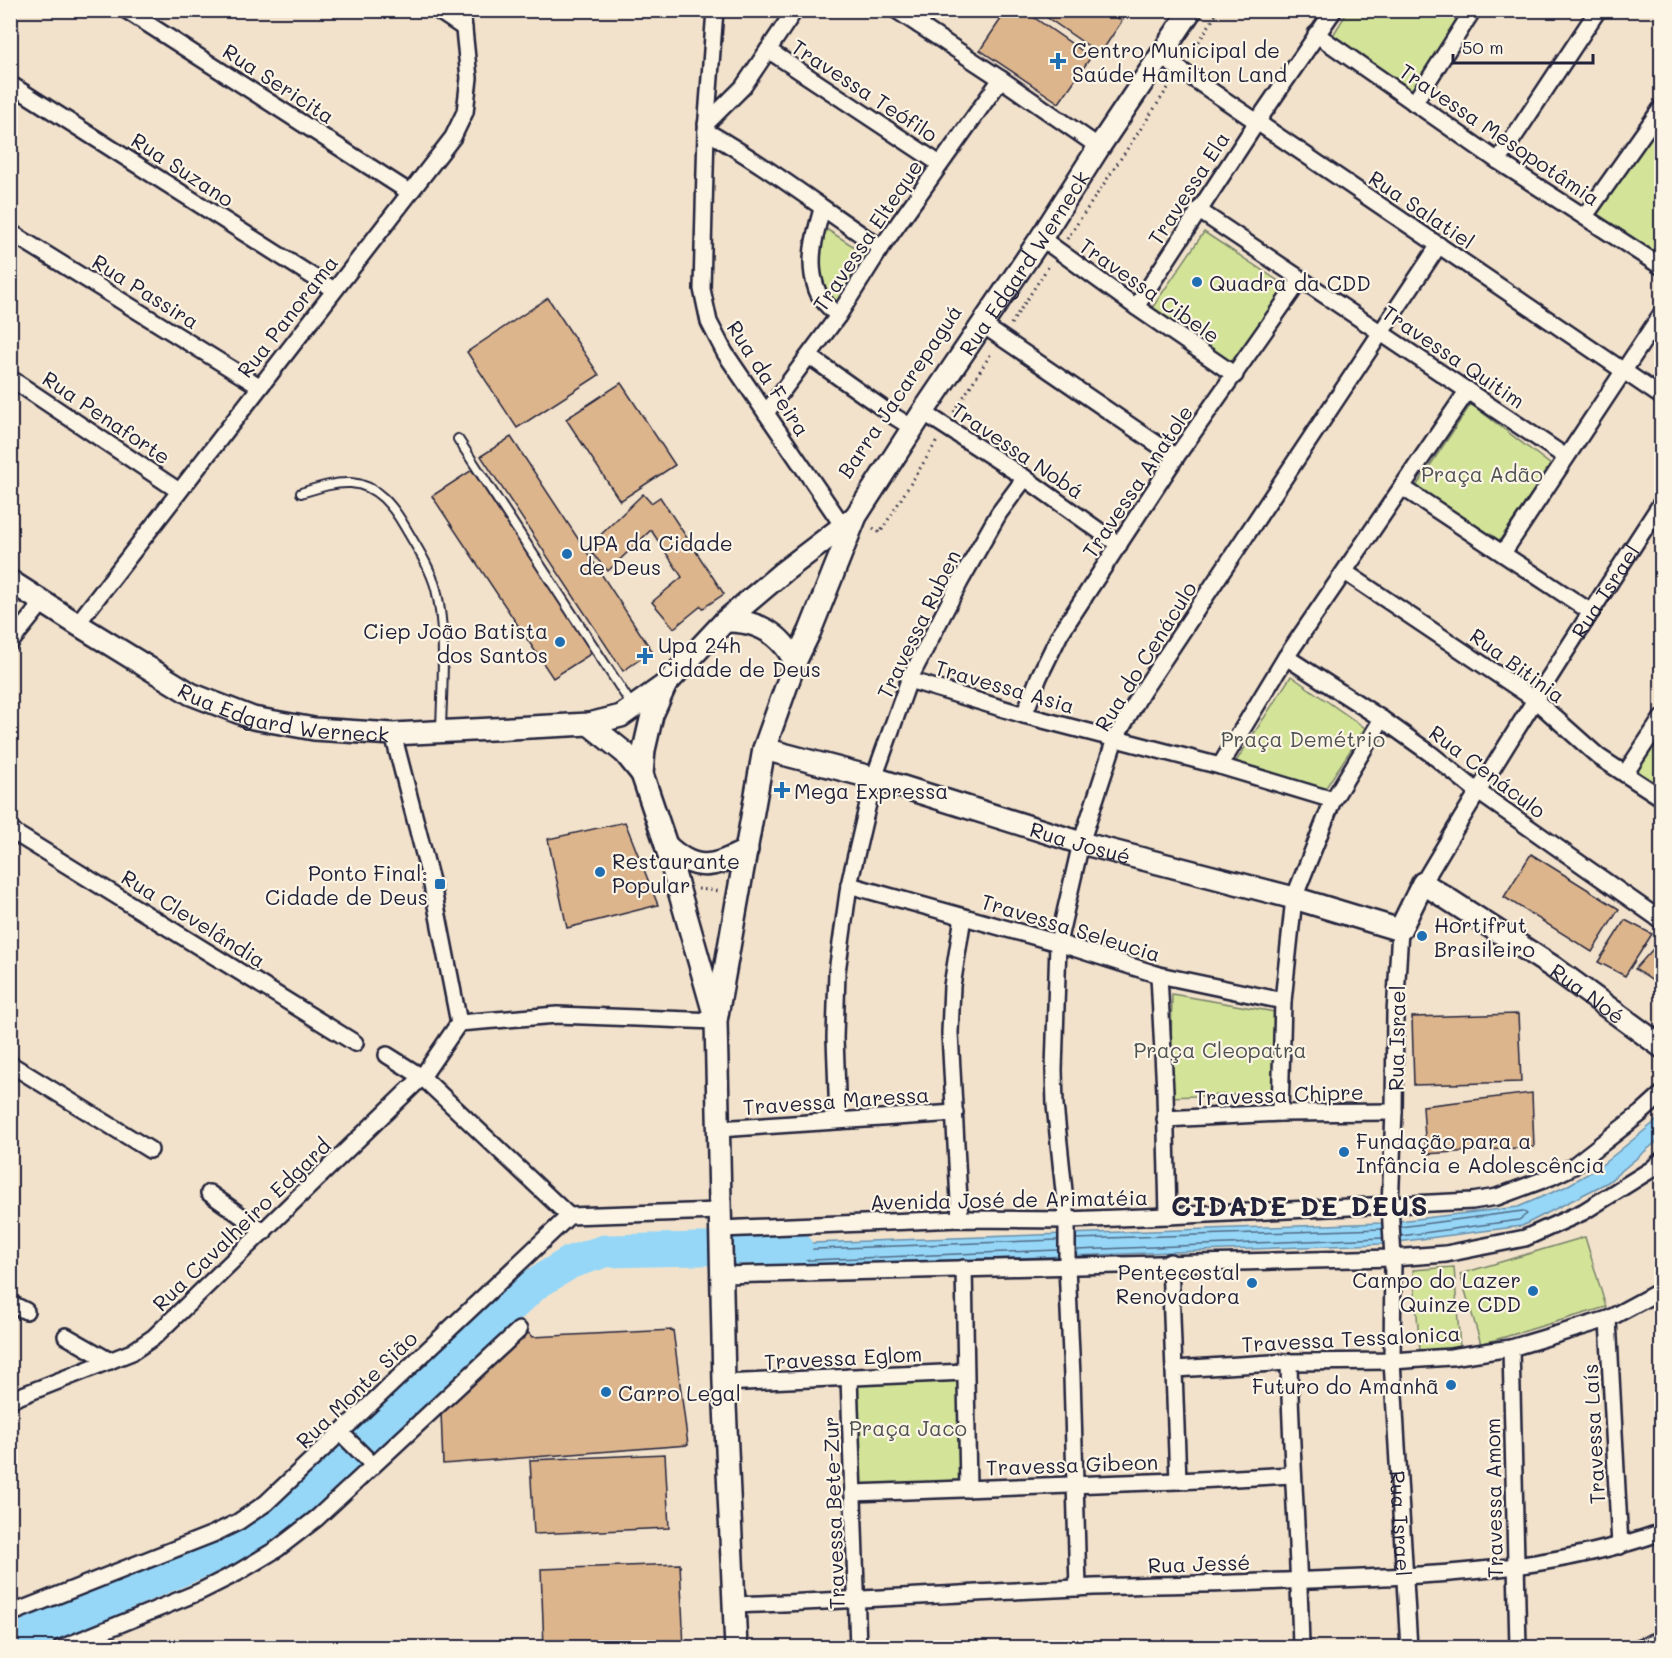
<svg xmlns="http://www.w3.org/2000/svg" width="1672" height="1658" viewBox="0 0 1672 1658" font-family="Mali,sans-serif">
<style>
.green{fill:#d3e498;stroke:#7a836a;stroke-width:1.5}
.water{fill:#96d7f7;stroke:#688fac;stroke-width:1.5}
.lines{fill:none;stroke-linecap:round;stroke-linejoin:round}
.shore{stroke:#506a86;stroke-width:1.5}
.river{stroke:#96d7f7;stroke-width:33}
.building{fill:#dcb58d;stroke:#22223b;stroke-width:1.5}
.lane-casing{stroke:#22223b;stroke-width:12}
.street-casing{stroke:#22223b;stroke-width:20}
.secondary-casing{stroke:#22223b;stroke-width:26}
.path{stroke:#22223b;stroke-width:3;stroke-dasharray:1.5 4.5;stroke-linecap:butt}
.lane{stroke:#fcf5e5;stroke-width:8}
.street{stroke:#fcf5e5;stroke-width:15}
.secondary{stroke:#fcf5e5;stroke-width:21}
.poi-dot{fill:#1f6fb2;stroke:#fcf5e5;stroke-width:2}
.labels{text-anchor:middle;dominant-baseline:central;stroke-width:4.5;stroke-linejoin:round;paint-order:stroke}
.poi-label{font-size:21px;fill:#22223b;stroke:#fcf5e5;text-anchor:start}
.street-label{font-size:21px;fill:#22223b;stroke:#fcf5e5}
.park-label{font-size:21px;fill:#4e5252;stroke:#fcf5e5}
.district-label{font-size:27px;font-weight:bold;letter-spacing:1.5px;fill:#22223b;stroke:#fcf5e5}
</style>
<rect width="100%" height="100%" fill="#f2e2cb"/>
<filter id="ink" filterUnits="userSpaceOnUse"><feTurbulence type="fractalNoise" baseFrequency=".0167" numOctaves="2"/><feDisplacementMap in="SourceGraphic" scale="12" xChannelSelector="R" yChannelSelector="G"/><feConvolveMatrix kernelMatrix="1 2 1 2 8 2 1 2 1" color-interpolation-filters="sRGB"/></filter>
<g filter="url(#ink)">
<g class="green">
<polygon points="1467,10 1414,95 1330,40 1348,11"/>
<polygon points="1651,134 1661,141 1661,260 1595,215"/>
<polygon points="823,227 869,256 836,304 826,291 819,275"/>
<polygon points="1204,232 1289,288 1231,367 1152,308"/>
<polygon points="1471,404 1551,465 1499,541 1415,488"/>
<polygon points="1291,676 1365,728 1325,789 1235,763"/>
<polygon points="1661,724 1661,794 1629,772"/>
<polygon points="1172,994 1275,1012 1275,1093 1170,1097"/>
<polygon points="1585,1237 1606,1307 1481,1344 1460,1274"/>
<polygon points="1454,1267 1460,1348 1420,1350 1413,1270"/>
<polygon points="958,1369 963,1482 858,1486 854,1373"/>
</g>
<polygon class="water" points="1661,1117 1661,1138 1608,1182 1522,1226 1382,1244 753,1268 752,1245 1382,1223 1518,1207 1565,1187 1598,1168"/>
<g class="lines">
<g class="shore">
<polyline points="1400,1227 1523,1211 1527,1214 1519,1220 1401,1236"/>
<polyline points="1076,1239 1382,1229"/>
<polyline points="1058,1240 762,1251 759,1254 759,1260 762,1262 1058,1250"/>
<polyline points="1076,1250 1383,1238"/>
</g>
<polyline class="river" points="10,1642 211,1557 266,1531 304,1501 535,1284 571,1262 605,1251 796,1247"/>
</g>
<g class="building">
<polygon points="1007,10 1023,10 1091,57 1059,103 980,50"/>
<polygon points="1044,10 1106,10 1122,21 1100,54 1042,14"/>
<polygon points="548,298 599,375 517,428 467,352"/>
<polygon points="621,383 675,465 620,501 566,419"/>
<polygon points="511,437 652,651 623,671 481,456"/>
<polygon points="472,470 592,653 553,678 432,496"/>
<polygon points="643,494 651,503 660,497 724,594 703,608 701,606 674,628 652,602 682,577 651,530 608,571 587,548"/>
<polygon points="625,822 658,905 567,928 548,839"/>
<polygon points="1531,854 1619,909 1592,952 1504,897"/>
<polygon points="1625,920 1652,934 1625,976 1598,962"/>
<polygon points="1662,939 1662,987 1635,969"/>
<polygon points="1518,1014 1521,1082 1414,1085 1412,1017"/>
<polygon points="1532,1093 1534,1147 1426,1154 1423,1106"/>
<polygon points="524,1328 532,1337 673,1330 688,1445 443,1464 441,1412"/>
<polygon points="665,1454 669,1528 534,1534 530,1460"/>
<polygon points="680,1564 684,1648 544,1648 541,1569"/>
</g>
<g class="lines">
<g class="lane-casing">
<g id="lane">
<polyline points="458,439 633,707"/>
<path d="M301 493C317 488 334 482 351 483 377 485 393 506 405 527 416 546 430 567 436 589 447 635 442 683 441 730"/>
</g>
</g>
<g class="street-casing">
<g id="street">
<polyline points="126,10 409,192"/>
<polyline points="437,10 464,28"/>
<polyline points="715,10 706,131 702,289 709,322 725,353 843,526"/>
<polyline points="896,10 1001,79 1099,147"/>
<polyline points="919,25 928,10"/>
<polyline points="1316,34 1498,161 1662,267"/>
<polyline points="768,50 940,164"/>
<polyline points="1160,56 1662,397"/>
<polyline points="10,84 334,290"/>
<polyline points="1414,103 1473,10"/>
<polyline points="706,124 743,87 795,10"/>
<path d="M706 131C767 166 823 209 881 248"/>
<polyline points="1498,161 1598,10"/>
<path d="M822 209C815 234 807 261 816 287 819 299 830 308 838 316"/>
<polyline points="1198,210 1566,457"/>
<polyline points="1585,216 1662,107"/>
<polyline points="10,232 259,386"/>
<polyline points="1041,238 1136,307 1235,375"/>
<polyline points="1136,307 1257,122 1334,10"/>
<polyline points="983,325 1176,457"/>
<polyline points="809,356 895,417 913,428"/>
<polyline points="10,378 179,491"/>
<polyline points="923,412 1025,478 1119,545"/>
<polyline points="766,413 838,316 881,248 1001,79"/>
<polyline points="1402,487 1591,612"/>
<polyline points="1503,553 1662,313"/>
<polyline points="1345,572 1534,699 1599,757 1662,798"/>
<polyline points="77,624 453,137 465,112 469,78 462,10"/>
<polyline points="10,643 43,602"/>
<polyline points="1286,657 1382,719 1431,754 1477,791 1662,921"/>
<polyline points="909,680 1024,715 1220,766 1333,800"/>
<polyline points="1024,715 1039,677 1060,634 1176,457 1301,279"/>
<polyline points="393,734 432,885 459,1023"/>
<polyline points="1220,766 1286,657 1468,390"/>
<polyline points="1625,774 1662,718"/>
<polyline points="10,830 355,1043"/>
<path id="s1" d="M1423 883C1499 754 1580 628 1662 502"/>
<polyline points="849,885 1058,943 1159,975 1283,1001"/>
<path id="s2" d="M1400 930 1395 1013 1394 1112 1390 1206 1393 1258 1392 1361 1409 1648"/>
<polyline points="1159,975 1165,1092 1168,1216"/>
<polyline points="459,1023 557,1015 716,1021"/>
<polyline points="387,1055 422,1077 569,1216"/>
<polyline points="10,1064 150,1150"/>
<polyline points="1280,1113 1283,1001 1294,898 1333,800 1382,719"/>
<polyline points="1165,1119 1280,1113 1394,1112"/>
<polyline points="838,1120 835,1038 837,972 849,885 874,778 909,680 961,580 999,513 1025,478"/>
<polyline points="719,1129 955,1113"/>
<polyline points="209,1193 264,1232"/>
<polyline points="960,1219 950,1033 952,986 963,917"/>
<polyline points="720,1229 960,1219 1067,1220 1168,1216 1472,1201 1497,1197 1551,1177 1572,1167 1641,1113 1662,1094"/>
<polyline points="1170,1262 1178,1481"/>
<polyline points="964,1268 968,1489"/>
<polyline points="721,1275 1393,1258 1446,1254 1525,1238 1583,1212 1652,1169 1662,1160"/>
<polyline points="10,1303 26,1311"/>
<polyline points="1608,1319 1620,1546"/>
<polyline points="66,1336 110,1361"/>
<polyline points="1511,1348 1518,1648"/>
<path d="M1289 1362C1291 1457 1299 1552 1301 1648"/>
<polyline points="1175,1369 1289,1362 1392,1361 1451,1357 1511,1348 1608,1319 1662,1290"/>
<polyline points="849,1377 858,1648"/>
<polyline points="724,1383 965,1372"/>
<polyline points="10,1400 132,1352 154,1337 422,1077 459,1023"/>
<polyline points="341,1433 373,1465"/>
<polyline points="853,1493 1178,1481 1293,1475"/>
<polyline points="1078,1588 1072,1376 1067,1266 1067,1220 1055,1105 1054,1070 1058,943 1081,843 1115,739 1142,692 1439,245"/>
<path d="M734 1605C848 1601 961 1593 1075 1588 1129 1585 1182 1585 1235 1583 1378 1576 1525 1580 1662 1532"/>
<polyline points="10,1614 213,1534 238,1522 266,1503 569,1216 719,1211"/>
<polyline points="61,1648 199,1592 237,1573 277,1549 317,1518 519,1330"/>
<polyline points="1638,1648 1662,1639"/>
</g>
</g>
<g class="secondary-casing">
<g id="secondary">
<path id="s3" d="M10 581 77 624 191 694 253 718 314 729 393 734 589 724 621 716 666 684"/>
<path d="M725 621C756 620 781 633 795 662"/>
<polyline points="589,724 625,753 642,774"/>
<path id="s4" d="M764 749 874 778 1081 843 1294 898 1400 930 1423 883 1553 967 1662 1047"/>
<path d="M666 845C695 873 713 868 747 850"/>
<polyline points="715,1017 666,845 642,774 644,750 652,715 666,684 725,621 783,572 855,517"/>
<path id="s5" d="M736 1648 724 1383 716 1021 764 749 795 662 810 631 856 516 923 412 1041 238 1099 147 1191 10"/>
</g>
</g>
<g class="path">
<polyline points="1189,57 1219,10"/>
<polyline points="1067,239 1172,82"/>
<polyline points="1011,324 1050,264"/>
<polyline points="954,412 992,352"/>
<polyline points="873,528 880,533 937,441"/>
<polyline points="698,889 721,891"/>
</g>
<use href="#lane" class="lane"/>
<use href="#street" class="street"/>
<use href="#secondary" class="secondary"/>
</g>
</g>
<g class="poi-dot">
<path d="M1055 52h6v6h6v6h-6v6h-6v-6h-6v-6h6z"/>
<circle cx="1197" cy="282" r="6"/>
<circle cx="567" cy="554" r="6"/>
<circle cx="560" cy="642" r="6"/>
<path d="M642 647h6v6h6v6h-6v6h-6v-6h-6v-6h6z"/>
<path d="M779 781h6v6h6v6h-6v6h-6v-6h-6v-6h6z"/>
<circle cx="600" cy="872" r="6"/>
<rect x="434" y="878" width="12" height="12" rx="3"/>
<circle cx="1422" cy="936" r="6"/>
<circle cx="1344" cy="1152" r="6"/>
<circle cx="1252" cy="1283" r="6"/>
<circle cx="1533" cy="1291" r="6"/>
<circle cx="1451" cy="1385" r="6"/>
<circle cx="606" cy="1392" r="6"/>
</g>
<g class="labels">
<g class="poi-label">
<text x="1072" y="49">Centro Municipal de<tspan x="1072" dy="24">Saúde Hamilton Land</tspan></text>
<text x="1209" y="282">Quadra da CDD</text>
<text x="579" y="542">UPA da Cidade<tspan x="579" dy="24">de Deus</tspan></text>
<text x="548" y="630" text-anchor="end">Ciep João Batista<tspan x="548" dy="24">dos Santos</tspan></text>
<text x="658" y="644">Upa 24h<tspan x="658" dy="24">Cidade de Deus</tspan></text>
<text x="794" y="790">Mega Expressa</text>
<text x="612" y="860">Restaurante<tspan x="612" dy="24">Popular</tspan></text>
<text x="428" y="872" text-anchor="end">Ponto Final:<tspan x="428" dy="24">Cidade de Deus</tspan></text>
<text x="1434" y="924">Hortifrut<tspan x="1434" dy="24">Brasileiro</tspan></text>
<text x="1356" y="1140">Fundação para a<tspan x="1356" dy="24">Infância e Adolescência</tspan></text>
<text x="1240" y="1271" text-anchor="end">Pentecostal<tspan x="1240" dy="24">Renovadora</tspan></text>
<text x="1521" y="1279" text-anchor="end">Campo do Lazer<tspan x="1521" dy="24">Quinze CDD</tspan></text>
<text x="1439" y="1385" text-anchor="end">Futuro do Amanhã</text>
<text x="618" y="1392">Carro Legal</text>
</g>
<g class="street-label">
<text transform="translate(279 83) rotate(33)">Rua Sericita</text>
<text transform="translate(865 90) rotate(33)">Travessa Teófilo</text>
<text transform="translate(1500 134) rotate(34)">Travessa Mesopotâmia</text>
<text transform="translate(183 169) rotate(33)">Rua Suzano</text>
<text transform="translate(1188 188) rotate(-57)">Travessa Ela</text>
<text transform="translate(1422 209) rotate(34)">Rua Salatiel</text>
<text transform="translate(867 235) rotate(-56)">Travessa Elteque</text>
<text stroke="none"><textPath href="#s5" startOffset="1458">Rua Edgard Werneck</textPath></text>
<text transform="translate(1150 290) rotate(35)">Travessa Cibele</text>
<text transform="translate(146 291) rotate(32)">Rua Passira</text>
<text transform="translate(287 316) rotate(-52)">Rua Panorama</text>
<text transform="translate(1454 356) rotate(34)">Travessa Quitim</text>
<text transform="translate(769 378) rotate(57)">Rua da Feira</text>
<text transform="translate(899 391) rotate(-56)">Barra Jacarepaguá</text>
<text transform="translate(107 417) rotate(34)">Rua Penaforte</text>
<text transform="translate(1018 450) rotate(34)">Travessa Nobá</text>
<text transform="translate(1137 481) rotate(-56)">Travessa Anatole</text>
<text stroke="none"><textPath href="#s1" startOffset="344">Rua Israel</textPath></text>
<text transform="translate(918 624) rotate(-64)">Travessa Ruben</text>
<text transform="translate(1145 656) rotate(-58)">Rua do Cenáculo</text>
<text transform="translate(1518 665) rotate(36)">Rua Bitinia</text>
<text transform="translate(1005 686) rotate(16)">Travessa Asia</text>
<text stroke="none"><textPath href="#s3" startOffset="309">Rua Edgard Werneck</textPath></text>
<text transform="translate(1488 771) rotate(37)">Rua Cenáculo</text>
<text stroke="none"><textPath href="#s4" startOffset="330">Rua Josué</textPath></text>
<text transform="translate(194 918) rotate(32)">Rua Clevelândia</text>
<text transform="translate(1071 927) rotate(17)">Travessa Seleucia</text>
<text stroke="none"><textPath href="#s4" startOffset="912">Rua Noé</textPath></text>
<text transform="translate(1396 1038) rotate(-89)">Rua Israel</text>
<text transform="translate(1279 1094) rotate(-2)">Travessa Chipre</text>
<text transform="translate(836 1100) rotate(-4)">Travessa Maressa</text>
<text transform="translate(1009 1199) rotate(-1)">Avenida José de Arimatéia</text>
<text transform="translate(241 1224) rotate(-44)">Rua Cavalheiro Edgard</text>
<text transform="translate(1351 1338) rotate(-3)">Travessa Tessalonica</text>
<text transform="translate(843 1357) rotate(-3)">Travessa Eglom</text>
<text transform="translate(356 1389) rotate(-44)">Rua Monte Sião</text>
<text transform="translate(1593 1434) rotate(-93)">Travessa Laís</text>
<text transform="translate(1072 1464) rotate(-2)">Travessa Gibeon</text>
<text transform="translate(1493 1498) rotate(-91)">Travessa Amom</text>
<text transform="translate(833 1513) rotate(-92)">Travessa Bete-Zur</text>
<text stroke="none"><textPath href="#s2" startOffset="594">Rua Israel</textPath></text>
<text transform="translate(1199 1563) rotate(-2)">Rua Jessé</text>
</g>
<g class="park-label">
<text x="1482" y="473">Praça Adão</text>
<text x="1303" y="738">Praça Demétrio</text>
<text x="1220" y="1049">Praça Cleopatra</text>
<text x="908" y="1427">Praça Jaco</text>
</g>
<g class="district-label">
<text x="1300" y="1205">CIDADE DE DEUS</text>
</g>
</g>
<rect width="1672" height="1658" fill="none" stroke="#fcf5e5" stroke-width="36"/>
<rect x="18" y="18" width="1636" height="1622" fill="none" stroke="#22223b" stroke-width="2" filter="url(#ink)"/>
<path d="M1453 54v9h140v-9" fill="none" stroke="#22223b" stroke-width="3"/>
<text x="1462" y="54" font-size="18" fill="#22223b" stroke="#fcf5e5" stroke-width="4.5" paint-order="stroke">50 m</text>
</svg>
